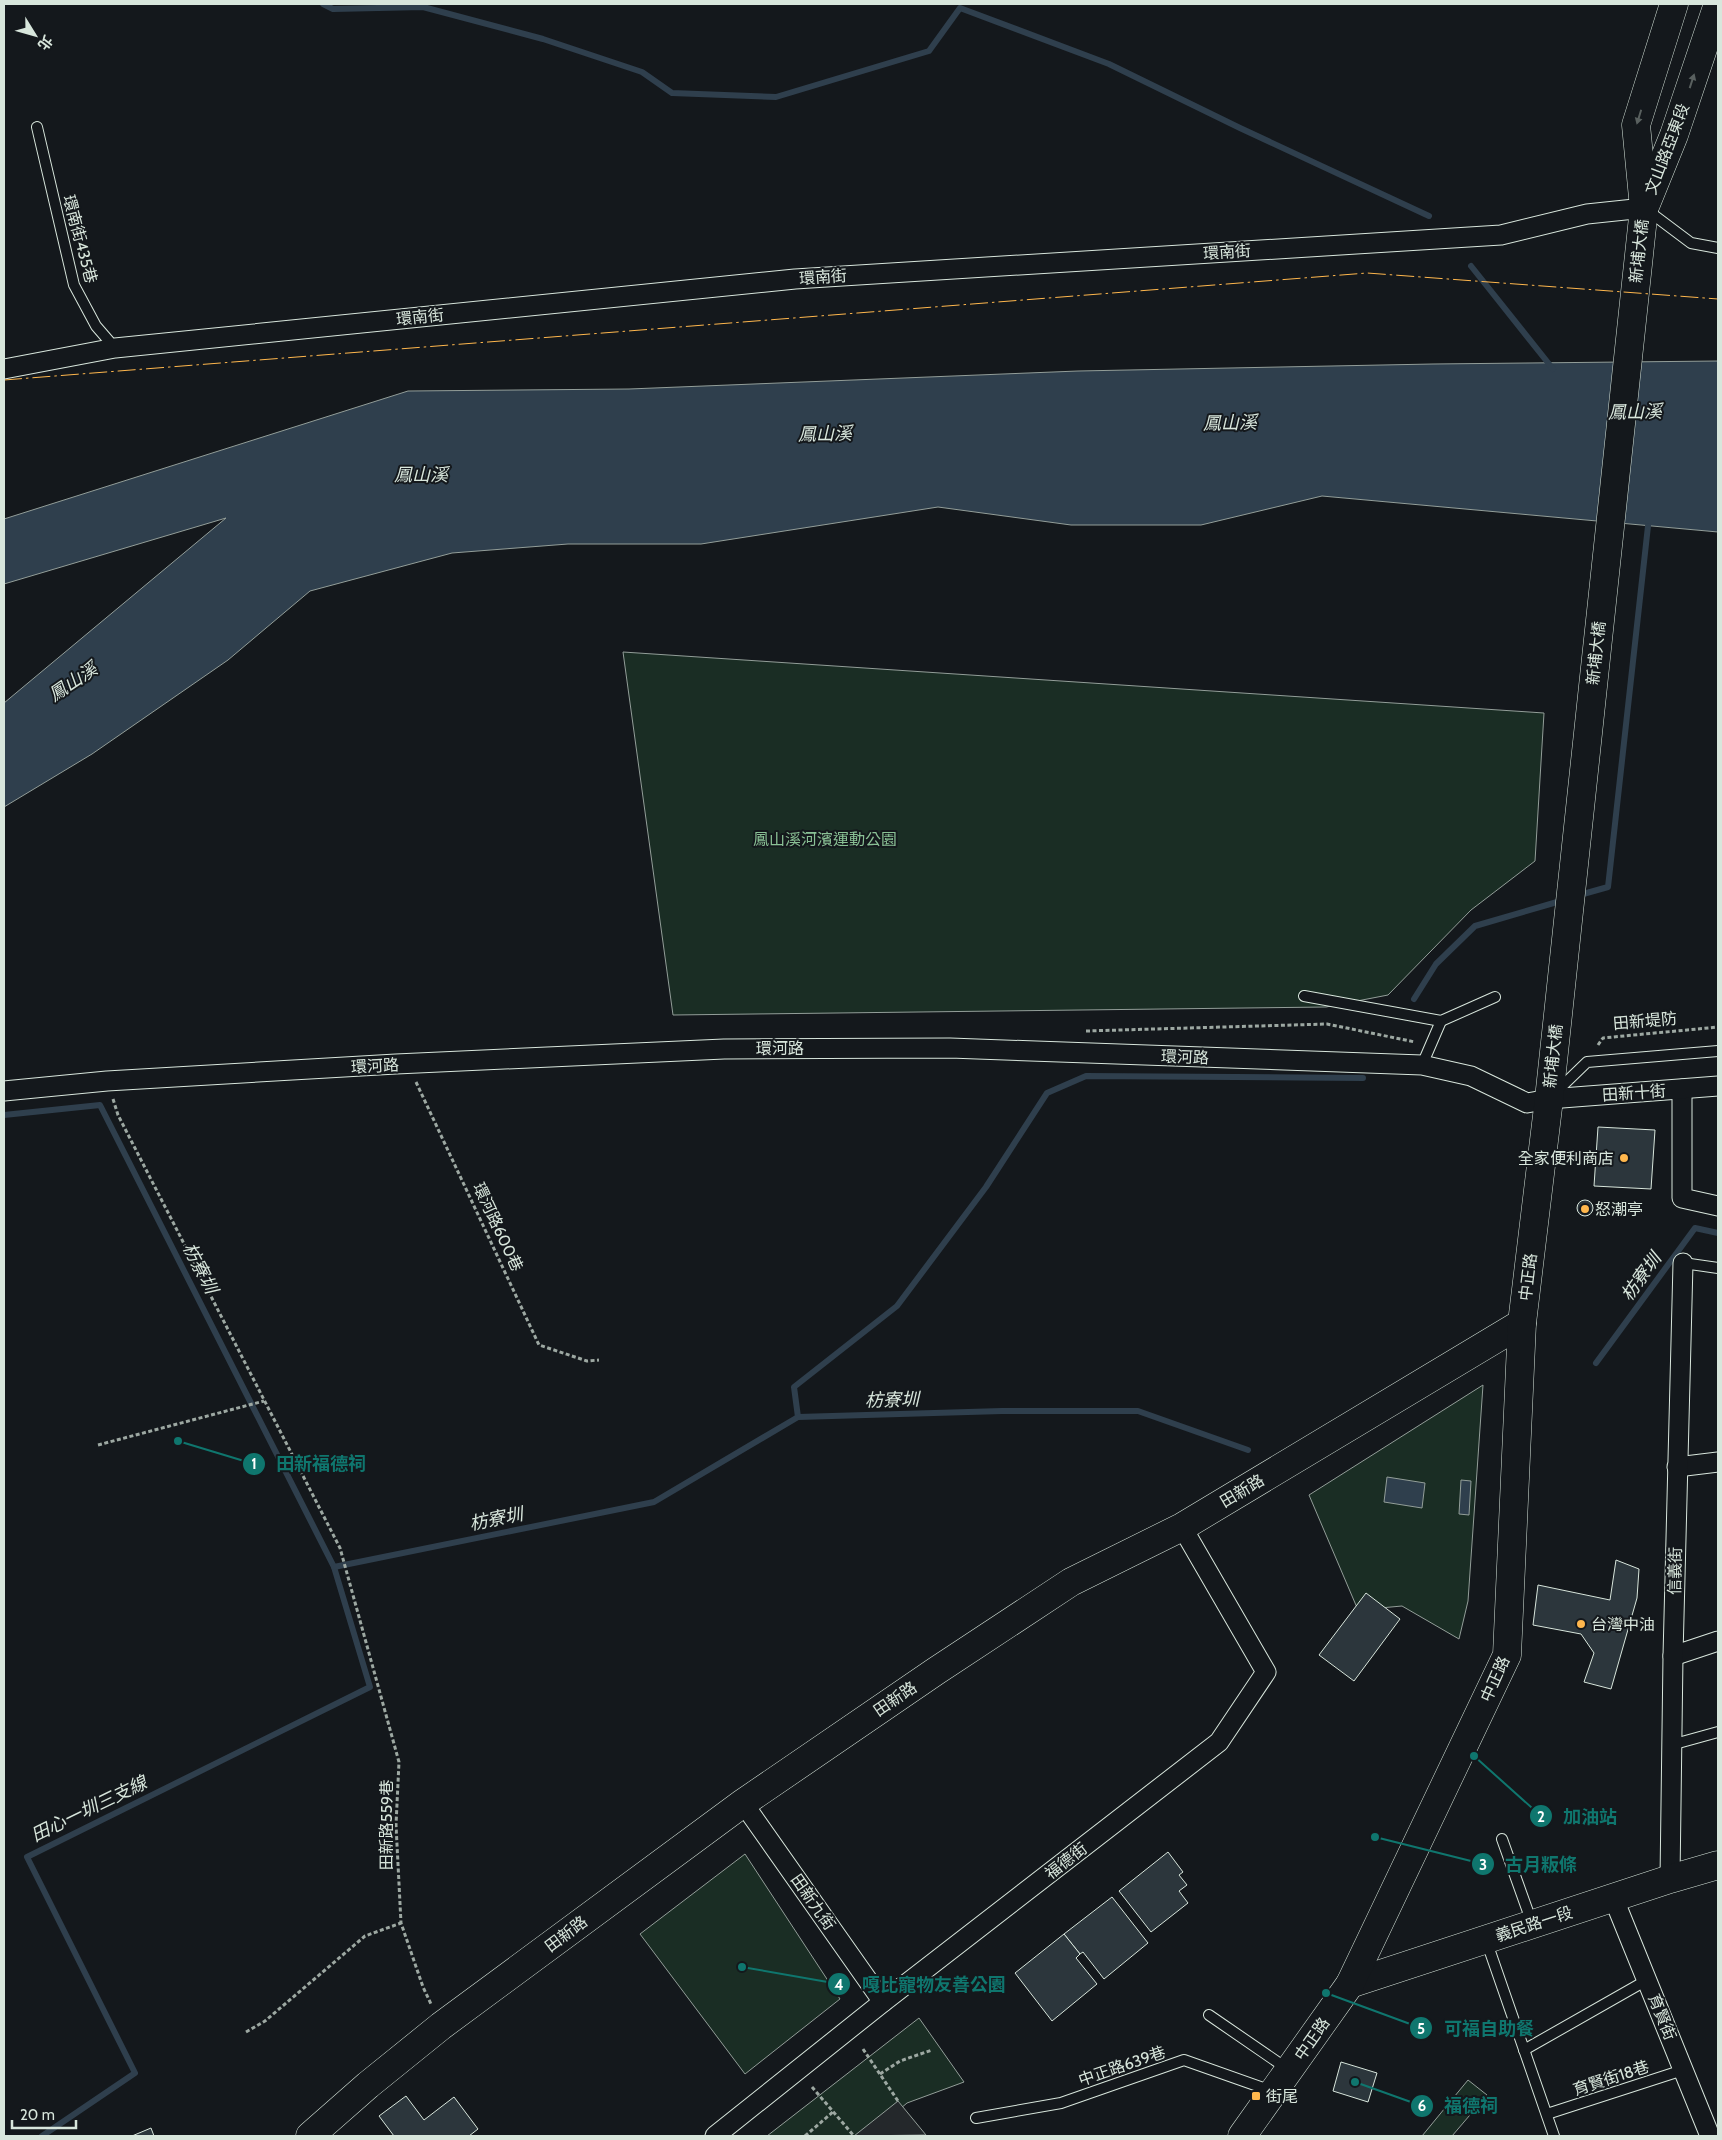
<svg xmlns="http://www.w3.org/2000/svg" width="1722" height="2140" viewBox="0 0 1722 2140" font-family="Cabin,'Noto Sans TC',sans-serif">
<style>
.green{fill:#1a2d24;stroke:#939e99}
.parking{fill:#24282b;stroke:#939e99}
.water{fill:#2f3f4d;stroke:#939e99}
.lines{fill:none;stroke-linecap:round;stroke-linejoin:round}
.stream{stroke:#2f3f4d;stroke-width:6}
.building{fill:#2c363c;stroke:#d8e6dc}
.lane-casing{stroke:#d8e6dc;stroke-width:12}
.street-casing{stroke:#d8e6dc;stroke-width:21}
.secondary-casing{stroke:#d8e6dc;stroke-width:29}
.path{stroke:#9da8a2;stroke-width:3;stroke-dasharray:4 2.5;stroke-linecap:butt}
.lane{stroke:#14181c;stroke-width:10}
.street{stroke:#14181c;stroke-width:19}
.secondary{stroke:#14181c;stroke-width:28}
.power{stroke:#ffb74d;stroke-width:1;stroke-dasharray:18 4 2.5 4;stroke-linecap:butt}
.oneway{fill:#59605f}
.poi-dot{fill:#ffb74d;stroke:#14181c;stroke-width:2}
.labels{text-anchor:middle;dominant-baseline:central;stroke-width:4;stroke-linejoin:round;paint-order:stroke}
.street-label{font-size:16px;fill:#d8e6dc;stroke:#14181c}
.park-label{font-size:16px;fill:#8ac095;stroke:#14181c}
.poi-label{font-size:16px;fill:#d8e6dc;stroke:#14181c;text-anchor:start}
.water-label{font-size:18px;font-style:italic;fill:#d8e6dc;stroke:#14181c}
.leader{fill:none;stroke:#0f766e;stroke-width:2}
.callout-dot{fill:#0f766e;stroke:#14181c;stroke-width:2}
.mark-label{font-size:15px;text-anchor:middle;font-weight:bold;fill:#fff}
.callout-label{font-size:18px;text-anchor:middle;font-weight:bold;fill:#0f766e;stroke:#14181c;stroke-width:4;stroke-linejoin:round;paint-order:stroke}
</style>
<rect width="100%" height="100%" fill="#14181c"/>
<g class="green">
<polygon points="623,652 1544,713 1535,861 1471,910 1388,995 1326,1007 673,1015"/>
<polygon points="1483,1385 1468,1601 1459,1639 1402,1606 1358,1610 1309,1495"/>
<polygon points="745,1854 840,1999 745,2074 640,1934"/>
<polygon points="919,2018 964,2082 907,2103 868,2136 767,2136"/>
<polygon points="1468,2080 1487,2095 1452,2136 1422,2136"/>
</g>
<polygon class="parking" points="898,2101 926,2135 855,2136 854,2136"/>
<g class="water">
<polygon points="1718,361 1718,532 1322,496 1201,525 1071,525 938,507 701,544 568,544 452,553 310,591 228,660 92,754 4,807 4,703 226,518 4,584 4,519 408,391 629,389 1078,371 1433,364"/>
<polygon points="1387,1477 1425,1483 1422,1508 1384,1502"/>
<polygon points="1461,1480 1471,1481 1469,1515 1459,1514"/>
</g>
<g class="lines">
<g class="stream">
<polyline points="323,4 333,9 423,7 543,39 642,72 672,93 776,97 929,51 960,8 1109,64 1240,128 1429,216"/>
<polyline points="1471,266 1553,369"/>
<polyline points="1576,896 1608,887 1648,526"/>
<polyline points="1414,999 1436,964 1475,926 1564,900"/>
<polyline points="4,1115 100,1105 334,1567 370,1687 27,1857 135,2073 42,2136"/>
<polyline points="1596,1363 1695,1228 1718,1233"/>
<polyline points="798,1417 794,1387 897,1306 986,1187 1047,1093 1086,1076 1363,1078"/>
<polyline points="334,1567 654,1502 798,1417 1002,1411 1138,1411 1248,1450"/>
</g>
</g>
<g class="building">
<polygon points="1598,1127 1655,1130 1651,1189 1594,1186"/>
<circle cx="1585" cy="1208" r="8"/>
<polygon points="1616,1560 1639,1569 1637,1598 1611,1689 1584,1682 1594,1653 1581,1634 1533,1625 1538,1585 1610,1600"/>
<polygon points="1366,1593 1400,1619 1354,1681 1319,1655"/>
<polygon points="1168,1852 1183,1872 1179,1875 1187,1885 1179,1891 1188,1903 1151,1932 1119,1891"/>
<polygon points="1112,1897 1148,1943 1104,1979 1083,1952 1080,1954 1064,1934"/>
<polygon points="1064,1934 1080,1954 1076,1958 1097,1984 1052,2021 1015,1973"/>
<polygon points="1341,2062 1377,2073 1368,2102 1333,2091"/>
<polygon points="406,2096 424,2120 454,2097 478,2129 469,2136 394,2136 379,2116"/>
<polygon points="151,2128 154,2136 132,2136"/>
</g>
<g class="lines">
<g class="lane-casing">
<g id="lane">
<polyline points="37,127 74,285 96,326 115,348"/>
<polyline points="1647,210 1691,243 1718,248"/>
<polyline points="1304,996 1441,1021 1495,997"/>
<polyline points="1422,1065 1441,1021"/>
<polyline points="1555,1093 1587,1062 1718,1051"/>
<polyline points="1683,1263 1718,1268"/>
<polyline points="1671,1745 1718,1732"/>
<polyline points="1502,1839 1532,1923"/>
<polyline points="1486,1940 1554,2136"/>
<polyline points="1209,2015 1289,2070"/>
<polyline points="1524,2050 1647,1980"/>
<polyline points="1547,2114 1683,2070"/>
<polyline points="976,2118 1061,2103 1184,2060 1272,2091"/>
</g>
</g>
<g class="street-casing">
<g id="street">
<polyline points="4,369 115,348 795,279 1501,235 1587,214 1644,208"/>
<polyline points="1682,1089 1682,1198 1718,1206"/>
<polyline points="4,1091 107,1081 396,1064 724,1049 950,1048 1422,1065 1471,1076 1527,1103 1549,1099 1718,1086"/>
<polyline points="1677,1467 1718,1462"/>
<polyline points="1673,1656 1718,1641"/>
<polyline points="743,1803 883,2002"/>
<polyline points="1670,1879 1673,1656 1683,1263"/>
<polyline points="1613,1897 1710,2136"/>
<polyline points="715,2136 883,2002 1219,1742 1266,1672 1182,1527"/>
</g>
</g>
<g class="secondary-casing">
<g id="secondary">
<polyline points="1646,204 1674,135 1718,4"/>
<polyline points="1350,1984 1670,1879 1718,1865"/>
<polyline points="310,2136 368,2085 441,2026 743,1803 936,1671 1071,1582 1182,1527 1522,1323"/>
<polyline points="1242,2136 1350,1984 1507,1655 1522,1323 1549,1099 1644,208 1636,125 1674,4"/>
</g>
</g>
<g class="path">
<polyline points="1086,1031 1327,1024 1415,1042"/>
<polyline points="1598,1045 1603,1038 1718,1027"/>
<polyline points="416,1082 539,1345 587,1361 599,1360"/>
<polyline points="113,1099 118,1115 340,1548 399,1762 396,1825 401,1923 423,1987 431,2004"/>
<polyline points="98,1445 264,1401"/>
<polyline points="246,2032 265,2021 365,1936 401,1923"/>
<polyline points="863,2049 898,2101"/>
<polyline points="880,2074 900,2061 932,2050"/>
<polyline points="812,2087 854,2136"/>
<polyline points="805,2136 834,2111"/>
</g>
<use href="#lane" class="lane"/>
<use href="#street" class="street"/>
<use href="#secondary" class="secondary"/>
<polyline class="power" points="4,380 1367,273 1718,299"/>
</g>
<defs><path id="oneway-solid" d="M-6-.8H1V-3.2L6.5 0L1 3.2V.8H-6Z" transform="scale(1.25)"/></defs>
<g class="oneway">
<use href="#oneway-solid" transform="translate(1692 81) rotate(-72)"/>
<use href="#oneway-solid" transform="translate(1639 117) rotate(107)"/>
</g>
<g class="poi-dot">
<circle cx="1624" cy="1158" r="5"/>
<circle cx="1585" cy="1209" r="5"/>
<circle cx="1581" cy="1624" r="5"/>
<rect x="1251" y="2091" width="10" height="10" rx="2.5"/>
</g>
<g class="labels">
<g class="street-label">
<text transform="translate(1667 149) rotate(-69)">文山路亞東段</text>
<text transform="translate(80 239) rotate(75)">環南街435巷</text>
<text transform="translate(1639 251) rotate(-84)">新埔大橋</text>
<text transform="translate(1227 252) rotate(-4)">環南街</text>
<text transform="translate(823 277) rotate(-4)">環南街</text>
<text transform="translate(420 317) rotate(-6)">環南街</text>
<text transform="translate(1596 653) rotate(-84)">新埔大橋</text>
<text transform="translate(1645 1021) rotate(-5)">田新堤防</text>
<text x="780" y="1048">環河路</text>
<text transform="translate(1553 1056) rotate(-84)">新埔大橋</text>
<text transform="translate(1185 1057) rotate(2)">環河路</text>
<text transform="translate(375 1066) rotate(-3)">環河路</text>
<text transform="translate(1634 1093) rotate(-4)">田新十街</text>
<text transform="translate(498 1227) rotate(65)">環河路600巷</text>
<text transform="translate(1528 1277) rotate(-83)">中正路</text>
<text transform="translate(1242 1491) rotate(-31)">田新路</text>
<text transform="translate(1675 1571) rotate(-89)">信義街</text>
<text transform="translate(1495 1679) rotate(-66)">中正路</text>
<text transform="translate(895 1699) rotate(-34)">田新路</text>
<text transform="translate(386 1825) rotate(-90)">田新路559巷</text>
<text transform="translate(1066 1861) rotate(-38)">福德街</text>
<text transform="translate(813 1902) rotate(55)">田新九街</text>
<text transform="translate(1534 1924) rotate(-18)">義民路一段</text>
<text transform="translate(566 1934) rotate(-37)">田新路</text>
<text transform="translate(1662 2017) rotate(68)">育賢街</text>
<text transform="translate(1312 2039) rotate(-55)">中正路</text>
<text transform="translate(1122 2066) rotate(-19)">中正路639巷</text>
<text transform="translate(1611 2078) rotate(-18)">育賢街18巷</text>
</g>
<g class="park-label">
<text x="825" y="839">鳳山溪河濱運動公園</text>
</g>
<g class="poi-label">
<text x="1614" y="1158" text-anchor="end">全家便利商店</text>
<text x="1595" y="1209">怒潮亭</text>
<text x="1591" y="1624">台灣中油</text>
<text x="1266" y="2096">街尾</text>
</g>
<g class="water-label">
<text transform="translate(1635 412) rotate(-1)">鳳山溪</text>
<text transform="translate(1230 423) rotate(-1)">鳳山溪</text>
<text transform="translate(825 434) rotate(-1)">鳳山溪</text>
<text x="421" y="475">鳳山溪</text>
<text transform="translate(73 682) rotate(-34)">鳳山溪</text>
<text transform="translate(200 1268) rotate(63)">枋寮圳</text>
<text transform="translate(1641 1277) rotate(-54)">枋寮圳</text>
<text transform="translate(892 1400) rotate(-1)">枋寮圳</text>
<text transform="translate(496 1519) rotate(-11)">枋寮圳</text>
<text transform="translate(89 1809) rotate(-26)">田心一圳三支線</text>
</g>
</g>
<path class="leader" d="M178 1441L254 1464M1474 1756L1541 1816M1375 1837L1483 1864M742 1967L839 1984M1326 1993L1421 2028M1355 2082L1422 2106"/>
<g class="callout-dot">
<circle cx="178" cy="1441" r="5"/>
<circle cx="1474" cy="1756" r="5"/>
<circle cx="1375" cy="1837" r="5"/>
<circle cx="742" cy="1967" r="5"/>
<circle cx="1326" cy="1993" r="5"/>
<circle cx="1355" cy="2082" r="5"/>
<circle cx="254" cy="1464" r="12"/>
<circle cx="1541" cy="1816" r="12"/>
<circle cx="1483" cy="1864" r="12"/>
<circle cx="839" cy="1984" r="12"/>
<circle cx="1421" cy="2028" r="12"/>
<circle cx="1422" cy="2106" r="12"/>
</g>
<g class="mark-label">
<text x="254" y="1469">1</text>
<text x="1541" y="1822">2</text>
<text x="1483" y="1870">3</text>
<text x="839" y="1990">4</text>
<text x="1421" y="2034">5</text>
<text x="1422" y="2111">6</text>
</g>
<g class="callout-label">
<text x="321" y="1470">田新福德祠</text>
<text x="1590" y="1823">加油站</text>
<text x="1541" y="1871">古月粄條</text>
<text x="934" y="1991">嘎比寵物友善公園</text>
<text x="1489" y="2035">可福自助餐</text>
<text x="1471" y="2112">福德祠</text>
</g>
<rect width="1722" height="2140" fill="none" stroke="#d8e6dc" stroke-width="10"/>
<g transform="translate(35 35) rotate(127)" stroke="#14181c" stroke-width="4" paint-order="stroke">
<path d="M0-4L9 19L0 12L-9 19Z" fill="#d8e6dc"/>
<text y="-8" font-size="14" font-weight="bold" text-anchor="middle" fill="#d8e6dc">北</text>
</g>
<path d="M12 2120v8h64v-8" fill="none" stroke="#d8e6dc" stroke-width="2.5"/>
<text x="20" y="2120" font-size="15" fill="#d8e6dc" stroke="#14181c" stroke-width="4" paint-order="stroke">20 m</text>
</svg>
